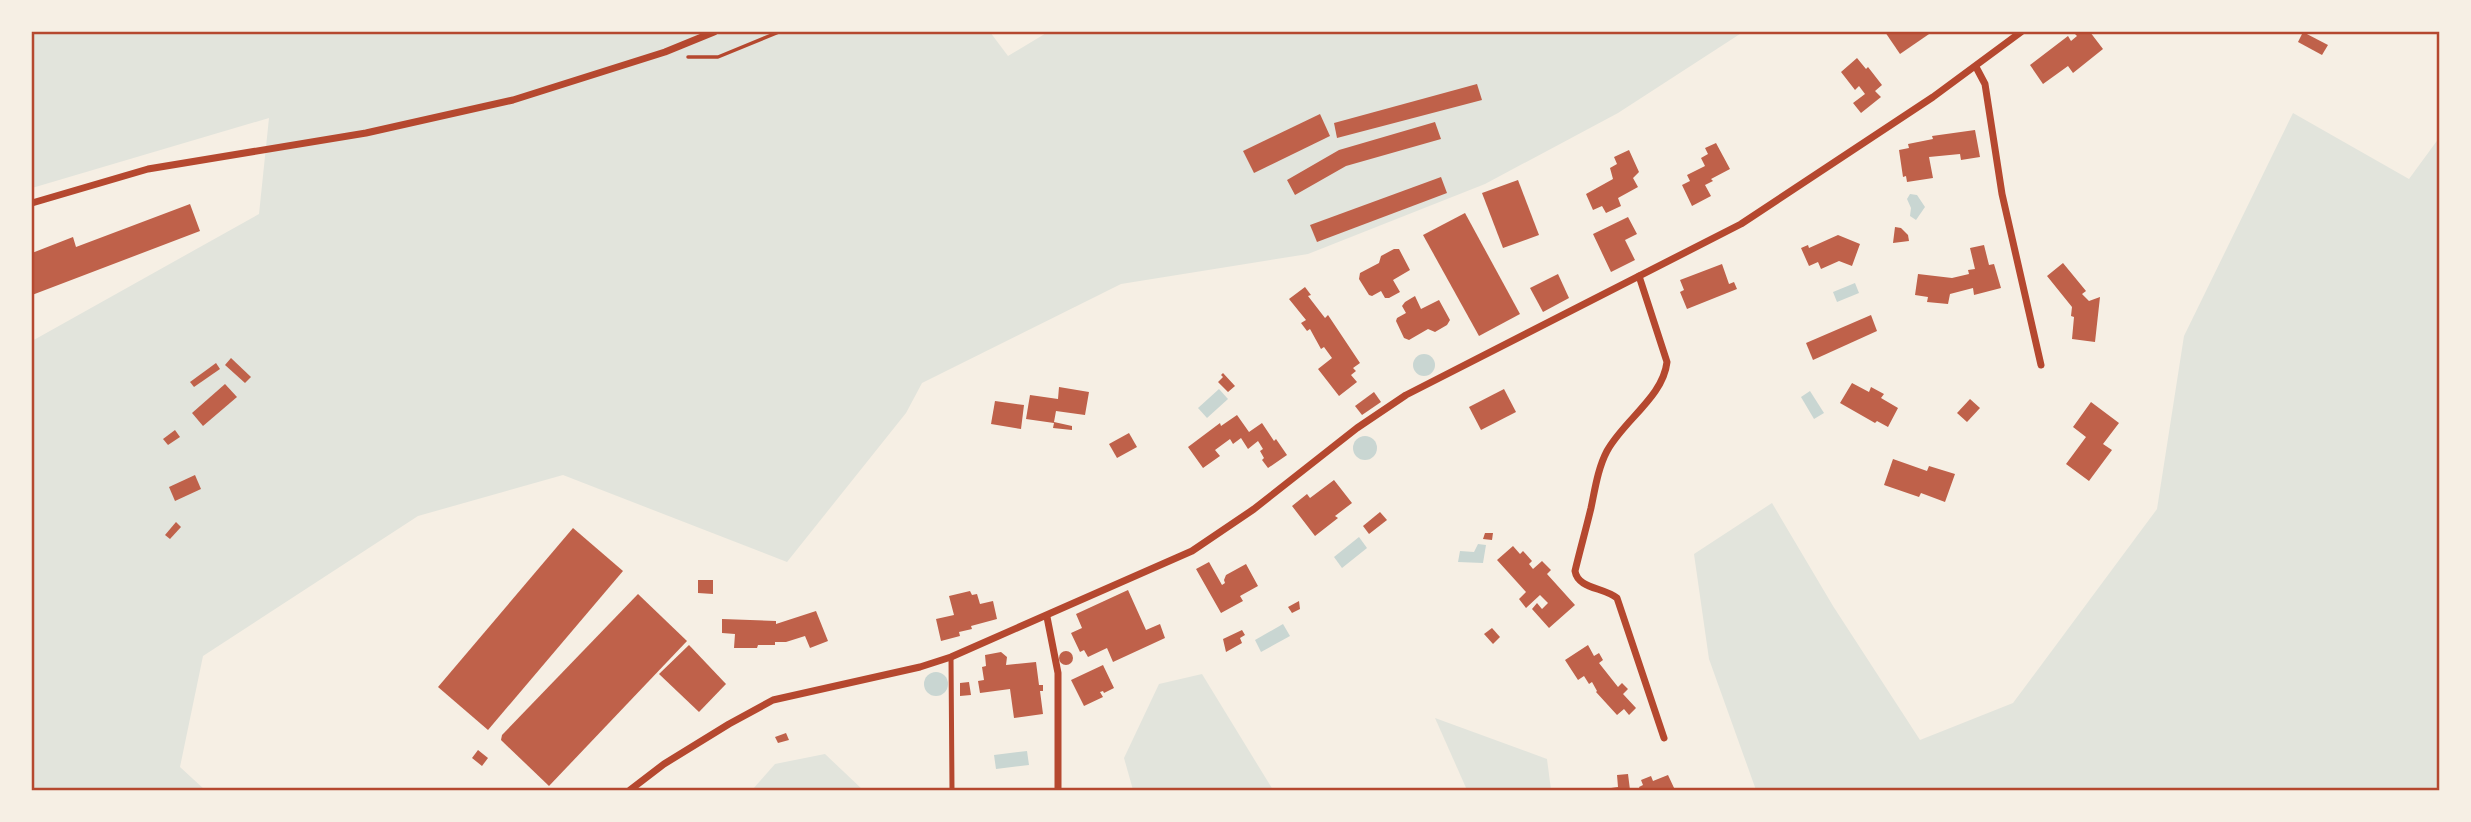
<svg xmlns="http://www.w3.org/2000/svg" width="2471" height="822" viewBox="0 0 2471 822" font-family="'PT Serif',serif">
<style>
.green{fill:#e2e4dc}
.water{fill:#c9d6d2}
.building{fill:#bf614a}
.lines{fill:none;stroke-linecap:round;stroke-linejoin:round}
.path{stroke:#b5482f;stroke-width:3.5}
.service{stroke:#b5482f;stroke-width:5}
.minor{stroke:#b5482f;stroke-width:7}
.neatline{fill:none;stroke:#b5482f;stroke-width:2.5}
</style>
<rect width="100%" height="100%" fill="#f6efe4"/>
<g class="green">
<polygon points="32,32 990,32 1008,56 1048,32 1743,32 1618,113 1485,184 1308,254 1121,284 922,383 906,413 787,562 563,475 418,516 203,656 180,767 205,790 32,790 32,341 259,214 269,118 32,188"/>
<polygon points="2293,113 2409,179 2439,138 2439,790 1756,790 1709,659 1694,554 1772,503 1833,606 1920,740 2013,703 2157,509 2184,336"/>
<polygon points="1202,674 1273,790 1133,790 1124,758 1159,684"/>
<polygon points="1435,718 1547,759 1551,790 1467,790"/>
<polygon points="825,754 863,790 752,790 775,764"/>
</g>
<g class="water">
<polygon points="1910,194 1917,195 1925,207 1916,220 1910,216 1911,208 1907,199"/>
<polygon points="1855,283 1859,293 1837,302 1833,292"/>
<circle cx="1424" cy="365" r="11"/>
<polygon points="1219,389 1228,399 1207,418 1198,408"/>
<polygon points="1810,391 1824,413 1814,419 1801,397"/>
<circle cx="1365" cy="448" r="12"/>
<polygon points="1359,537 1367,548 1342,568 1334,557"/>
<polygon points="1478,544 1486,545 1483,563 1458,562 1460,551 1474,552"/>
<polygon points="1283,624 1290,636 1261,652 1255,640"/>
<circle cx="936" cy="684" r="12"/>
<polygon points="1027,751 1029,765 996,769 994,755"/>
</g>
<g class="building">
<polygon points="1885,32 1932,32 1900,54"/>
<polygon points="2073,32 2090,32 2103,49 2073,73 2068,66 2043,84 2030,65 2068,36 2071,41 2077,36"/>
<polygon points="2303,32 2328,45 2322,55 2298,42"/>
<polygon points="1857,58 1866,69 1868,67 1882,85 1875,91 1881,97 1861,113 1853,103 1865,94 1859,86 1855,90 1841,72"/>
<polygon points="1477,84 1482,100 1337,138 1334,123"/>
<polygon points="1320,114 1330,136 1254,173 1243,151"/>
<polygon points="1435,122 1441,139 1346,166 1295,195 1287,180 1339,150"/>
<polygon points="1975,130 1980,157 1961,160 1960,154 1929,157 1933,178 1907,182 1906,176 1903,177 1899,150 1909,148 1908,144 1933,139 1932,136"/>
<polygon points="1716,143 1730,169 1711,179 1713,181 1705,185 1711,196 1692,206 1682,185 1690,181 1687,175 1705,166 1701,158 1708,154 1705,148"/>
<polygon points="1629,150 1639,172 1633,178 1638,187 1618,198 1621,206 1606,213 1602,206 1593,210 1586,194 1613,179 1610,168 1617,164 1614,157"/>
<polygon points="1441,177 1447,193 1317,242 1310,225"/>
<polygon points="1518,180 1539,235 1503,248 1482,193"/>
<polygon points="190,204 200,231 32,295 32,265 34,264 32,253 73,237 76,247"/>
<polygon points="1465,213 1520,314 1479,336 1423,235"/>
<polygon points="1628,217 1637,234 1625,240 1635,260 1611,272 1593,234"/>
<polygon points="1895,227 1901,228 1908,235 1909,241 1893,243"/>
<polygon points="1838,235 1860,244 1852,266 1839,261 1821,269 1818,262 1809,266 1801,248 1808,245 1809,248"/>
<polygon points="1984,245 1989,265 1994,264 2001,288 1974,295 1973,288 1950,294 1948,304 1927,302 1928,297 1915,295 1918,274 1952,278 1969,274 1968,270 1975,269 1970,248"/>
<polygon points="1394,249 1399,249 1410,270 1393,280 1400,292 1389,298 1385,298 1381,291 1372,296 1369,295 1359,279 1360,273 1379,263 1381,256"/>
<polygon points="2063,263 2086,291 2082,294 2089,301 2100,297 2095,342 2072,339 2074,317 2071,316 2072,307 2047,276"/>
<polygon points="1722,264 1729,284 1734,282 1737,289 1687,309 1680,292 1684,290 1680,280"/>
<polygon points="1558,274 1569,298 1543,312 1530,288"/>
<polygon points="1305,287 1311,295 1308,296 1325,318 1328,315 1360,363 1353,368 1356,371 1351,375 1357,382 1339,396 1318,369 1332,358 1324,347 1321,349 1310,329 1307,331 1301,323 1306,320 1289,299"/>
<polygon points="1415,296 1421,309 1439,300 1450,320 1447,325 1435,332 1428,329 1409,340 1404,338 1396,321 1397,318 1406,313 1402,306 1405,302"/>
<polygon points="1871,315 1877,331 1813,360 1806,343"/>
<polygon points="231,358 251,377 245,383 225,365"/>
<polygon points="216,363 220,369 194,387 190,382"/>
<polygon points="1223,373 1235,386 1228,392 1218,382 1223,377 1221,375"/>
<polygon points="1852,383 1869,392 1871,387 1884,394 1881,398 1898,408 1888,427 1877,421 1875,423 1840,403"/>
<polygon points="225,384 237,397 203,426 192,413"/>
<polygon points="1059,387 1089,392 1085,415 1056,411 1054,422 1072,426 1072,430 1053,428 1054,423 1026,419 1030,395 1058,399"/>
<polygon points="1504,389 1516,412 1481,430 1469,407"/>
<polygon points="1374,392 1381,402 1362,415 1355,406"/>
<polygon points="1970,399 1980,408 1967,422 1957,413"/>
<polygon points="995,401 1024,405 1021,429 991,424"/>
<polygon points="2091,402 2119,423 2103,444 2112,450 2089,481 2066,464 2086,437 2073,427"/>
<polygon points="1237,415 1249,432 1262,423 1274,441 1276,439 1287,455 1268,468 1262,460 1264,458 1260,451 1263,449 1258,441 1248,449 1241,438 1233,444 1230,439 1215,450 1220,456 1203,468 1188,447 1220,423 1221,426"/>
<polygon points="175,430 180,437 168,445 163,439"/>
<polygon points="1129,433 1137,447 1117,458 1109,444"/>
<polygon points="1893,459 1927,471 1929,466 1955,474 1945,502 1921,493 1919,497 1884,485"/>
<polygon points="195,475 201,489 175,501 169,487"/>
<polygon points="1334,480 1352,503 1335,516 1338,518 1315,536 1292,506 1307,494 1310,498"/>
<polygon points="1380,512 1387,520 1369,534 1363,526"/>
<polygon points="176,522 181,527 170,539 165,535"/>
<polygon points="573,528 623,571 488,730 438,687"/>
<polygon points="1485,533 1493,533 1492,540 1483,539"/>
<polygon points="1513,546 1520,554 1523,551 1532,561 1529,564 1533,569 1542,561 1551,570 1547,574 1575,605 1549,628 1532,609 1537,603 1542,609 1548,603 1540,595 1526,608 1519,599 1526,592 1497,560"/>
<polygon points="1209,562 1222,585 1225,583 1224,580 1226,575 1246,564 1258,586 1240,596 1243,601 1221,613 1196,569"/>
<polygon points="698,580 713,580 713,594 698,593"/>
<polygon points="1128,590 1146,630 1160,624 1165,638 1113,662 1107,648 1088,657 1084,650 1080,652 1071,633 1082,628 1076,614"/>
<polygon points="970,591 972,595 977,594 980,604 993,601 997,619 971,626 972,629 959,632 960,636 941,641 936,619 954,615 949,596"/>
<polygon points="638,594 687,641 549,786 501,740 502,735"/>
<polygon points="1299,601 1300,609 1292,613 1288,607"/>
<polygon points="816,611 828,641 810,648 805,636 786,642 775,642 775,645 758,645 757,648 734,648 735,634 722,633 722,619 776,621 776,624"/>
<polygon points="1492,628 1500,637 1493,644 1484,634"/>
<polygon points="1242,630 1245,635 1240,638 1242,643 1226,652 1223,639"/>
<polygon points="689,645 726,684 699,712 659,674"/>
<polygon points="1588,645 1594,656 1599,653 1603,660 1599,663 1618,687 1622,683 1628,689 1623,694 1636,708 1629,715 1624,709 1617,715 1596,692 1597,691 1592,682 1589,684 1584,676 1578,680 1565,660"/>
<circle cx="1066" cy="658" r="7"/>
<polygon points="1001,652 1007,657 1006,665 1036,662 1039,685 1043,685 1043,691 1040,691 1043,714 1014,718 1010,689 980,693 978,681 984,680 982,667 986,666 985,655"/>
<polygon points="1103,665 1114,688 1104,693 1103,691 1100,692 1103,697 1084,706 1071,680"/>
<polygon points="969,682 971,695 960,696 960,683"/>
<polygon points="786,733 789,740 778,743 775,737"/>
<polygon points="478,750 488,758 482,766 472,758"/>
<polygon points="1628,774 1630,790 1612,790 1611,788 1618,787 1617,775"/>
<polygon points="1668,775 1675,790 1640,790 1639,787 1643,785 1641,780 1651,776 1653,781"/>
</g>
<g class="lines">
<polyline class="path" points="688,57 718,57 779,32"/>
<polyline class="service" points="951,657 952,790"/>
<g class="minor">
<polyline points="1976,67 1985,84 2002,194 2041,365"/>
<polyline points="32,203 148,169 366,133 513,100 665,52 714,32"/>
<path d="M1639 276 1667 362C1663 397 1624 420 1607 451 1598 468 1595 489 1591 508 1586 529 1580 550 1575 571 1578 589 1603 587 1617 598L1664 738"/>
<polyline points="1047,617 1058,673 1058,790"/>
<polyline points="630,790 664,764 729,724 773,700 920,667 951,657 1192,551 1254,509 1357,428 1406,395 1741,224 1933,97 2021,32"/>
</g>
</g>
<rect width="2471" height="822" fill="none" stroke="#f6efe4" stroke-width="66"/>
<rect x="33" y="33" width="2405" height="756" class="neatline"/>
</svg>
